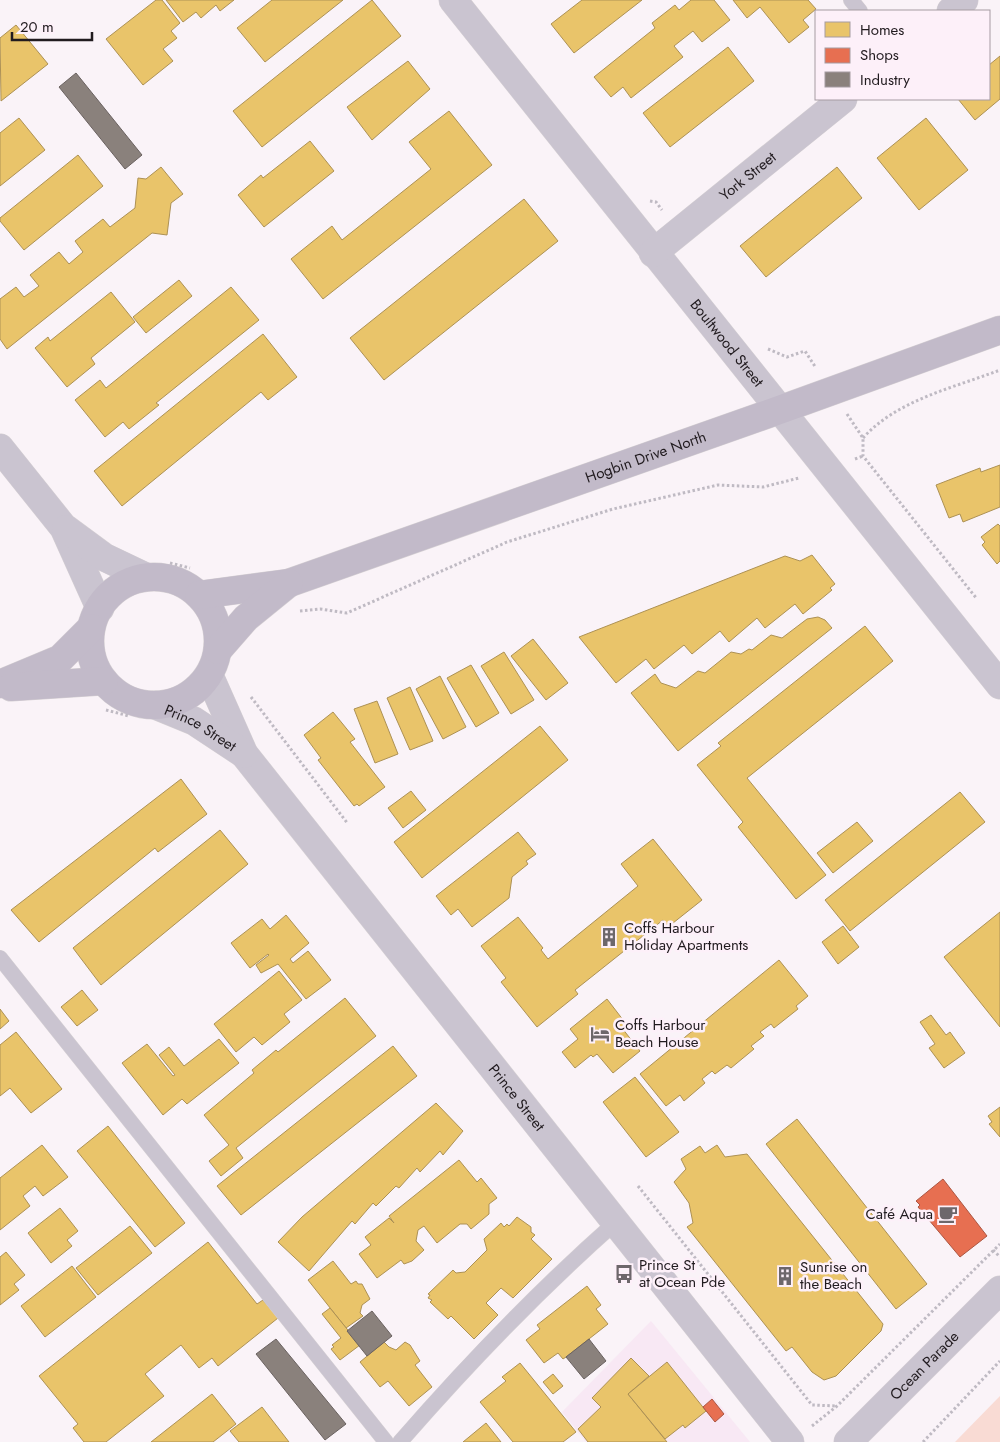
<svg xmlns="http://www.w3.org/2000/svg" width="1000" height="1442" viewBox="0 0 1000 1442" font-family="Jost,sans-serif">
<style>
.built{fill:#f8e8f4}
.grass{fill:#f9dbd4}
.homes{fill:#e9c46a;stroke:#ad9154}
.shops{fill:#e76f51;stroke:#ac5642}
.industry{fill:#8a817c;stroke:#6a6260}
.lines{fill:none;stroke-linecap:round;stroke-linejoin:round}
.service-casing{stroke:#d6d1d4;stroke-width:16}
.minor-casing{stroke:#d6d1d4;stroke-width:29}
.tertiary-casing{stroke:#d6d1d4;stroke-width:29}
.secondary-casing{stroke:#d6d1d4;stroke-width:29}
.path{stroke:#bfbac3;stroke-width:3;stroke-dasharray:2.5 2.5;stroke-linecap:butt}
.service{stroke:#cac4d0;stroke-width:15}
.minor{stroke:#cac4d0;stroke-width:28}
.tertiary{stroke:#cac4d0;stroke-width:28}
.secondary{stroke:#c2bac9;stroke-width:28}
.labels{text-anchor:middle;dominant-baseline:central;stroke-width:5;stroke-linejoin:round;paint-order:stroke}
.street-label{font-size:15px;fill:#211b1f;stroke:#fdf0f9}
.poi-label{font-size:15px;fill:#211b1f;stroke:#fdf0f9;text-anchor:start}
</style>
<rect width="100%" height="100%" fill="#faf3f8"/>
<polygon class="built" points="651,1321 750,1442 586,1442 562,1412"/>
<polygon class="grass" points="1000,1396 1000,1442 955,1442"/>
<g class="homes">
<polygon points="156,0 162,0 180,23 171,31 177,38 163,49 173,61 143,85 106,39"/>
<polygon points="166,0 234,0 220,11 216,5 201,18 196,12 183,22"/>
<polygon points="272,0 343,0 265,62 237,28"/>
<polygon points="372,0 401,36 262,147 233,111"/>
<polygon points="582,0 642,0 574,53 551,24"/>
<polygon points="691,0 714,0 730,20 702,42 693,31 674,46 683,57 631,98 623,87 611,97 594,77 655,28 652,23 675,5 679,10"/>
<polygon points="733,0 808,0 816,9 803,20 809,27 789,43 760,7 747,18"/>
<polygon points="16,25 48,64 1,101 0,38"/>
<polygon points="728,47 754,81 670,147 643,113"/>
<polygon points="1000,56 1000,99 975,120 958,99 989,99 989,65"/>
<polygon points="408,61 430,89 372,140 347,107"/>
<polygon points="449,111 492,165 323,299 291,259 332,226 342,240 431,169 409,142"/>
<polygon points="19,118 45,150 0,186 0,133"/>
<polygon points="926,118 968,170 919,210 877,158"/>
<polygon points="310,141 334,171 264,227 238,195 261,175 263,178"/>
<polygon points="78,155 103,186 24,250 0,221 0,218"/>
<polygon points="161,167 183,194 171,203 167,235 152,233 7,349 0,339 0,299 16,287 24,297 39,286 30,275 59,252 69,264 83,252 75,241 103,219 110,227 135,208 138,178 146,179"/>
<polygon points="837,167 862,198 766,277 740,246"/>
<polygon points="524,199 558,241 384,380 350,338"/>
<polygon points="179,280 192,296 146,333 133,317"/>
<polygon points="231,287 259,320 156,403 159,405 129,429 123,422 105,437 75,400 100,380 106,388"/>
<polygon points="111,292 135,322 91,358 95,364 67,387 35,348 48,337 50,341"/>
<polygon points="263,334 297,377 268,400 261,392 122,506 94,471"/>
<polygon points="1000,465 1000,507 963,522 960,514 949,518 936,485 980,468 981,472"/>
<polygon points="998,524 1000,526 1000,561 997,564 982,545 985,542 981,537"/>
<polygon points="812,555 835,584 830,588 832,590 803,614 795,604 765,628 757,618 729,642 720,631 692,654 684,645 654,669 646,659 616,683 579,637 785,556 800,561"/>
<polygon points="818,617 825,620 832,628 678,751 631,693 655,674 661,683 676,688 698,671 705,673 731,652 741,654 749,649 752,650 771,635 782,638 807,619"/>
<polygon points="865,626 893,661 747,778 826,875 796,899 738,827 743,822 697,765 721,746 718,743"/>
<polygon points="533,639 568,683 546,700 511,656"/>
<polygon points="504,652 534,700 511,714 481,666"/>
<polygon points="471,665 499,713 476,727 447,678"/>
<polygon points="440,676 466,727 443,739 416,689"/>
<polygon points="410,687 433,741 410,750 387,698"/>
<polygon points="377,701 398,754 375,763 354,709"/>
<polygon points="333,712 355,739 350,742 385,787 359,806 357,804 354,806 318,760 321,758 304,735"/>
<polygon points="540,726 568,760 422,878 394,842"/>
<polygon points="181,779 207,814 158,852 155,848 39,942 11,910"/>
<polygon points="411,791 426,810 403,828 388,808"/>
<polygon points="960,792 985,822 850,931 825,900"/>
<polygon points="857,822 873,841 833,873 817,853"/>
<polygon points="220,830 248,864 101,985 73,948"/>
<polygon points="518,832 536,854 526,861 528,864 512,877 509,898 472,927 458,909 451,915 436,896"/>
<polygon points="653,839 702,900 668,927 663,920 575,990 578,994 537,1027 501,982 506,978 481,946 518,917 543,948 541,950 548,959 638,886 621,864"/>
<polygon points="1000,912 1000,1027 944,957"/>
<polygon points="286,915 309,943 290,959 293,963 308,951 331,980 306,999 278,964 261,973 256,965 269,955 268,954 250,968 231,943 262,919 270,929"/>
<polygon points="843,926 859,947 838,964 822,942"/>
<polygon points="779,960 808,996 796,1006 798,1009 774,1028 771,1024 760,1032 764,1036 751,1046 754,1049 731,1068 727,1065 715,1074 712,1071 702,1079 705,1083 684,1101 680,1095 666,1106 640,1074"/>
<polygon points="279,971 302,1000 284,1014 290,1022 262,1045 254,1037 236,1052 214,1024"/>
<polygon points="82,990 98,1010 77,1026 61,1007"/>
<polygon points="345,998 376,1036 236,1148 243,1158 221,1176 209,1161 229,1145 204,1115 254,1073 252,1070 276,1050 278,1052"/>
<polygon points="607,999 627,1025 622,1028 640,1051 613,1073 597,1054 593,1057 591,1055 575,1068 562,1052 578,1039 570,1029"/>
<polygon points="0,1009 9,1021 0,1029"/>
<polygon points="931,1015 946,1035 950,1032 965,1053 944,1068 929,1048 935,1044 920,1022"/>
<polygon points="16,1032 62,1089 31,1113 10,1088 0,1096 0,1045"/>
<polygon points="219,1039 239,1063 187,1104 182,1099 163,1115 122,1063 147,1044 173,1076 175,1075 159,1055 169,1047 184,1066"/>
<polygon points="393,1046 417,1076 241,1215 217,1186"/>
<polygon points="635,1077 679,1132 646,1157 603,1102"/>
<polygon points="436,1103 463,1131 443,1155 440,1151 420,1172 417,1168 399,1188 396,1186 376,1206 373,1203 355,1224 352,1221 309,1271 278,1242 302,1217"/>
<polygon points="1000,1107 1000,1137 989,1124 992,1122 988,1116"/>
<polygon points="797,1119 927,1284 896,1309 766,1144"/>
<polygon points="108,1126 185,1223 155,1247 77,1151"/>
<polygon points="42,1145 68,1177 43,1196 35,1186 23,1196 30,1206 0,1230 0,1178"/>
<polygon points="717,1145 725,1157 747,1154 883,1324 881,1331 836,1376 824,1380 812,1372 792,1347 786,1351 687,1227 693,1223 689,1203 674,1182 686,1169 681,1159 700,1146 705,1153"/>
<polygon points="459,1160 477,1182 481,1178 497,1198 489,1204 489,1214 471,1229 467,1224 460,1224 437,1243 424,1226 418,1230 416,1241 424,1250 412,1261 404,1264 401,1260 377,1278 359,1254 371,1245 365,1237 389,1218 394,1223 389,1216"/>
<polygon points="60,1208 78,1231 67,1240 72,1246 51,1263 28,1233"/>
<polygon points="517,1217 531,1227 531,1232 535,1235 531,1239 552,1259 513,1298 501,1288 486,1303 498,1315 474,1339 451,1316 448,1319 430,1302 432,1300 428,1298 430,1295 428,1294 453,1270 456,1273 465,1272 487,1250 484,1239 501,1223 504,1227 507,1224 509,1226"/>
<polygon points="130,1226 152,1253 98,1295 76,1268"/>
<polygon points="208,1242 257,1304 263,1300 278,1318 218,1366 212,1358 199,1368 181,1345 145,1374 164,1396 106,1442 84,1442 73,1428 78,1424 39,1376"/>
<polygon points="6,1252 25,1275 14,1284 19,1290 0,1305 0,1257"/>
<polygon points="333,1261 351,1284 356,1281 358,1284 362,1284 370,1299 362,1305 360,1313 363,1316 346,1328 308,1280"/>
<polygon points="72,1266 96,1297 45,1337 21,1306"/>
<polygon points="587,1286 601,1305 596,1309 608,1324 566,1357 563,1359 558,1353 544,1363 526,1340 540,1329 537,1325"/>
<polygon points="330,1308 360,1345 340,1360 331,1349 334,1347 332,1345 341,1338 322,1314"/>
<polygon points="384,1342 389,1347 396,1350 405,1342 410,1345 420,1361 415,1365 432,1387 409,1406 388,1381 380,1387 360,1362"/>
<polygon points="631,1358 649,1376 628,1394 667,1442 588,1442 578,1429 601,1407 592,1398"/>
<polygon points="667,1362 706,1411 685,1428 683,1425 665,1439 628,1394"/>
<polygon points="520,1363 576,1432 563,1442 513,1442 480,1402 506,1381 502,1377"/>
<polygon points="553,1374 563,1386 553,1394 543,1382"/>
<polygon points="212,1394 236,1424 213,1442 151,1442"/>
<polygon points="262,1407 289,1442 239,1442 230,1431"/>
<polygon points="486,1423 501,1442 463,1442"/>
</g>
<g class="shops">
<polygon points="943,1179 987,1236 960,1257 918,1207 920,1205 916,1201"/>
<polygon points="712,1399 724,1414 715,1422 703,1407"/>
</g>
<g class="industry">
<polygon points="76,73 142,155 125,169 59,87"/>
<polygon points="372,1311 392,1336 367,1356 347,1331"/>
<polygon points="276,1339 346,1424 325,1440 256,1354"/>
<polygon points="589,1339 606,1361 584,1379 566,1357"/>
</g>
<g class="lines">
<g class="service-casing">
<g id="service">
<polyline points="851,0 860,11"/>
<polyline points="0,958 386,1442"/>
<path d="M400 1442C467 1365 539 1290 616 1222"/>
</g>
</g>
<g class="minor-casing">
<g id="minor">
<path id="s1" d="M453 0C634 229 819 456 1000 685"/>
<polyline points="951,11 964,0"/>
<path id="s2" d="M653 253 843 99"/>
<polyline points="0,448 64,528 100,608"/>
<polyline points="66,529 104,557 146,577"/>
<path id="s3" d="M209 675 244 754 790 1442"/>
<path id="s4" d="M155 705 194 721 244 754"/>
</g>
</g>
<g class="tertiary-casing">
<g id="tertiary">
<path id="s5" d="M848 1442 1000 1290"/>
</g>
</g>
<g class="secondary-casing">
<g id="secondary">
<circle cx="154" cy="641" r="64"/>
<path id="s6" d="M199 595 289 583 782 409 1000 330"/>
<polyline points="218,650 246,618 289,583"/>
<polyline points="0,684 60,659 91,628"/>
<polyline points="11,687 104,681"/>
</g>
</g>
<g class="path">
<polyline points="650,201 656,202 662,210"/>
<polyline points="768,349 787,357 805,351 816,368"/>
<polyline points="847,414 863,438 863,456 977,599"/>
<path d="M863 438C897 400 953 388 1000 370"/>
<polyline points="855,459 863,456"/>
<polyline points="170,563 190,568"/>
<polyline points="300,611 320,609 347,613 507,542 613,509 718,485 763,487 799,478"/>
<polyline points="251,697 348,824"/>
<polyline points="106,710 129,716"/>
<polyline points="638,1186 812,1405 837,1406"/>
<polyline points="993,1250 1000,1257"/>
<polyline points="812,1426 837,1406 1000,1244"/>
<polyline points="923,1442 1000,1361"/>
</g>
<use href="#service" class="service"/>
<use href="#minor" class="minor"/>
<use href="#tertiary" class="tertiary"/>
<use href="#secondary" class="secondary"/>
</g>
<defs>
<g id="building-bare" transform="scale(1.5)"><path d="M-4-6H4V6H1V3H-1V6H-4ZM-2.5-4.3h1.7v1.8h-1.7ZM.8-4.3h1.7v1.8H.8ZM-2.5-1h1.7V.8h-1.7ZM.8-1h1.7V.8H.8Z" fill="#6d676b" stroke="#fdf0f9" stroke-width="2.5" paint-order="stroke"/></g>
<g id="hotel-bare" transform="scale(1.5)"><path d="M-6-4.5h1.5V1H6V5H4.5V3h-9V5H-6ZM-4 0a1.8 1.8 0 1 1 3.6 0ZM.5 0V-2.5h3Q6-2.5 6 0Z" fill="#6d676b" stroke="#fdf0f9" stroke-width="2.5" paint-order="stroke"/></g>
<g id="cafe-bare" transform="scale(1.5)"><path d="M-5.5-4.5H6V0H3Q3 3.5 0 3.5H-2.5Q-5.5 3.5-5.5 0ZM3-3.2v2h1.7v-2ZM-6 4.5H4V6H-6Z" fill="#6d676b" stroke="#fdf0f9" stroke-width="2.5" paint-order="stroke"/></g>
<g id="bus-bare" transform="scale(1.5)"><path d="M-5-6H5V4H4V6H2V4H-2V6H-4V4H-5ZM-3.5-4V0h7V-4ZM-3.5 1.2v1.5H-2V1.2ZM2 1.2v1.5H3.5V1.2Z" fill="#6d676b" stroke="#fdf0f9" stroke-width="2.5" paint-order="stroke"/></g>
</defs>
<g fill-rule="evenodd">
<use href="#building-bare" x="609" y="937"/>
<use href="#hotel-bare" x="600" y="1034"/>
<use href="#cafe-bare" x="948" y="1214"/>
<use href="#bus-bare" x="624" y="1274"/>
<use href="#building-bare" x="785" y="1276"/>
</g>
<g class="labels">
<g class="street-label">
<text stroke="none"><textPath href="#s2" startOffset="122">York Street</textPath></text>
<text stroke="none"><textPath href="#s1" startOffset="439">Boultwood Street</textPath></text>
<text stroke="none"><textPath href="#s6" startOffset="469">Hogbin Drive North</textPath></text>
<text stroke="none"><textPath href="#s4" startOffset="51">Prince Street</textPath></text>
<text stroke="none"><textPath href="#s3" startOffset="525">Prince Street</textPath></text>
<text stroke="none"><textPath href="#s5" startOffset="108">Ocean Parade</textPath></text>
</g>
<g class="poi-label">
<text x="624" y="928">Coffs Harbour<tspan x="624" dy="17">Holiday Apartments</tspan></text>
<text x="615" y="1025">Coffs Harbour<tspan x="615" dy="17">Beach House</tspan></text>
<text x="933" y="1214" text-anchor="end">Café Aqua</text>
<text x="639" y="1265">Prince St<tspan x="639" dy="17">at Ocean Pde</tspan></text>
<text x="800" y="1267">Sunrise on<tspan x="800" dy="17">the Beach</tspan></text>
</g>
</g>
<rect x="815" y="10" width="175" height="90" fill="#fdf0f9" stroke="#a59ba2"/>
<rect x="825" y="22" width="25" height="15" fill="#e9c46a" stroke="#a59ba2"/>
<text x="860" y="35" font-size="15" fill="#211b1f">Homes</text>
<rect x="825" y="48" width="25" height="15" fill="#e76f51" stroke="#a59ba2"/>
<text x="860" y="60" font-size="15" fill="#211b1f">Shops</text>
<rect x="825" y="72" width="25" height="15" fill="#8a817c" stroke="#a59ba2"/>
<text x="860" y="85" font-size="15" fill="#211b1f">Industry</text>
<path d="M12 32v8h80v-8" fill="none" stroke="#211b1f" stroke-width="2.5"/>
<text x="20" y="32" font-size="15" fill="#211b1f" stroke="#fdf0f9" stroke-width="4" paint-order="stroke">20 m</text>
</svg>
